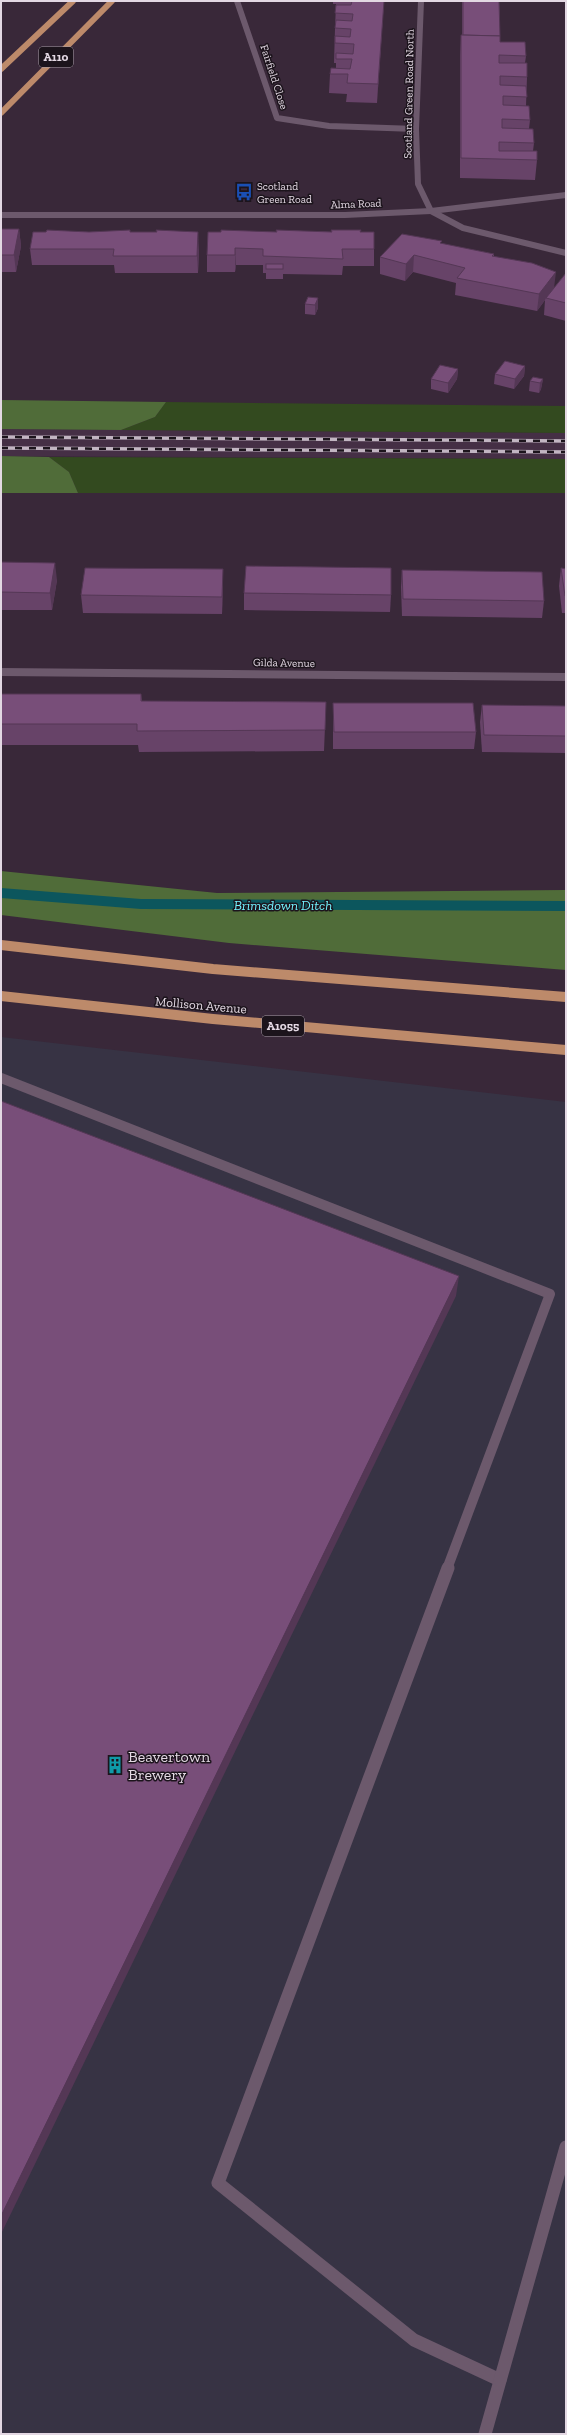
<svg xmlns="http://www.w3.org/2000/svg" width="567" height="2435" viewBox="0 0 567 2435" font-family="'Zilla Slab',serif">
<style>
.industrial{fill:#373344}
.built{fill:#452f45}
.green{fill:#334a1f}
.forest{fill:#506c39}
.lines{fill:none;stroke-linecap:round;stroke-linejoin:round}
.stream{fill:#0c565d;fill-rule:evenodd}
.minor-far3{stroke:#6c596c;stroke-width:6}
.minor-far2{stroke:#6c596c;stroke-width:8}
.minor-far1{stroke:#6c596c;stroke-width:10}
.minor{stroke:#6c596c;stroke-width:13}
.major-far1{stroke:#bd8a6a;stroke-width:6}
.major{stroke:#bd8a6a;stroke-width:10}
.rail-casing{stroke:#c2b5c2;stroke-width:3.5}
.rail{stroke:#1c141c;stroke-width:2.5;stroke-dasharray:7;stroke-linecap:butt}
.wall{fill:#674368}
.shaded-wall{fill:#543755}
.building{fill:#784e79;stroke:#543755}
.labels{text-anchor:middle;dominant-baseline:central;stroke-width:3;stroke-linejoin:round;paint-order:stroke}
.far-street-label{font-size:11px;fill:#e3d8e3;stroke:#1c141c}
.far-poi-label{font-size:11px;fill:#e3d8e3;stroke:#1c141c;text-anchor:start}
.shield{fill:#1c141c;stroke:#a79da7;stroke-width:1}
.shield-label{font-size:12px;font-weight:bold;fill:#e3d8e3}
.street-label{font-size:13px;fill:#e3d8e3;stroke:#1c141c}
.water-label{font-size:14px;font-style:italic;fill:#73f2fe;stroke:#1c141c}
.near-poi-label{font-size:16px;fill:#e3d8e3;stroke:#1c141c;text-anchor:start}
</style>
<rect width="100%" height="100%" fill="#392839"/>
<polygon class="industrial" points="1,1037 566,1102 566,2434 1,2434"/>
<polygon class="built" points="1,429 566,433 566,459 1,456"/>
<g class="green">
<polygon points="166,402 566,406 566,433 121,430 155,417"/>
<polygon points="49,457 566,459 566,493 78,493 69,472"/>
</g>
<g class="forest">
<polygon points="1,400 166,402 155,417 121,430 1,429"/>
<polygon points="1,456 49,457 69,472 78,493 1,493"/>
<polygon points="1,871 217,893 566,890 566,970 229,943 1,915"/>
</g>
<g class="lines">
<polygon class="stream" points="1,888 141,899 566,901 566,911 141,909 1,898"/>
<g class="minor-far3">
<polyline points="237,1 277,118 329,126 416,129"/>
<polyline points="421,1 416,129 418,184 431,211 463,228 566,253"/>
<polyline points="1,215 345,215 431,211 566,195"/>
</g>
<polyline class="minor-far2" points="1,672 566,677"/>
<polyline class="minor-far1" points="1,1078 550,1294 447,1569"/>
<g class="minor">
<polyline points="448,1568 218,2183 414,2340 500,2380"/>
<polyline points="485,2434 566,2147"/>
</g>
<g class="major-far1">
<polyline points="1,69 73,1"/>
<polyline points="1,113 112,1"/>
</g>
<g class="major">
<polyline points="1,945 213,969 566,997"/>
<polyline points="1,996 213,1019 566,1050"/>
</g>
<g class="rail-casing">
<g id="rail">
<polyline points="1,437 566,441"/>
<polyline points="1,448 566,452"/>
</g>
</g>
<use href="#rail" class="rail"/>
</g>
<g class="wall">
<polygon points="333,1 384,1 377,103 346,102 347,94 329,93 330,74 336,68 336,63 334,63 335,28 336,4 333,4"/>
<polygon points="462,1 499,1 500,42 526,56 525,63 527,77 526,106 530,120 529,129 534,143 533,151 537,160 535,180 460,178 460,55 461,35 462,35"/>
<polygon points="1,229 19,229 21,246 16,272 1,272"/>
<polygon points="276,230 331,232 331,230 360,232 374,249 374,266 343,266 342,275 283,274 283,279 266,279 266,273 263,273 263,265 236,265 235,272 207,272 207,255 276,232"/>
<polygon points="89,232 130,232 199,249 198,273 115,273 114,265 32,265 30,249"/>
<polygon points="442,244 494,254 494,256 555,287 566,273 566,321 544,315 545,300 537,311 455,295 456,283 413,272 405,281 380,274 380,257"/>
<polygon points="318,298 318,308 315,315 305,314 305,304"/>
<polygon points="525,366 524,376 514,389 494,384 495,374"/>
<polygon points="458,369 457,379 448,393 431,389 431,379"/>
<polygon points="543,379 541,389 539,393 529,391 530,381"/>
<polygon points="1,562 57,580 52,610 1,610"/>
<polygon points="561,568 566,569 566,613 562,613 559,586"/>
<polygon points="402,570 544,601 542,618 402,616 401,587"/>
<polygon points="223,586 222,614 83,613 81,595"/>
<polygon points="244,593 391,595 390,612 244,610"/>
<polygon points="1,694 141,694 142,701 326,702 324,751 139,752 138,745 1,745"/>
<polygon points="333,703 476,732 474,749 333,749"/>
<polygon points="482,705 566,706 566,753 482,752 480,722"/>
</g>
<g class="shaded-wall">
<polygon points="384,1 377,103 378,84"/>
<polygon points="19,229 21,246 16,272 14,255"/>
<polygon points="198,232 199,249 198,273 197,256"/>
<polygon points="235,248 236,265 235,272"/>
<polygon points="414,255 413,272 405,281 406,264"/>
<polygon points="556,272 554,288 546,298 545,300 537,311 539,294"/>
<polygon points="318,298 318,308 315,315 315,305"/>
<polygon points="525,366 524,376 514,389 515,379"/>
<polygon points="458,369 457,379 448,393 448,383"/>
<polygon points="543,379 541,389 539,393 540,383"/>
<polygon points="55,563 57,580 52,610 50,593"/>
<polygon points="223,569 223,586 222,614 222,597"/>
<polygon points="459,1276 456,1296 1,2234 1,2216"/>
</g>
<g class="building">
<polygon points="352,1 384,1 378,84 347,83 348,74 330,74 331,68 350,69 352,59 336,59 336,53 353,54 354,44 335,43 335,36 350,37 351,29 335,28 336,20 352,21 353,14 335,13 336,5 351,5"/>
<polygon points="463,1 499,1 500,36 463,35"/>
<polygon points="461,35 500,36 500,42 525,42 526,56 499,55 499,63 527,63 527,77 500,76 500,85 526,86 527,97 503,96 503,105 529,106 530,120 502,119 502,128 533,129 534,143 499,142 499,151 537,151 537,160 461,158"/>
<polygon points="1,229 19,229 14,255 1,255"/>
<polygon points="47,230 89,232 130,230 130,232 157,232 156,230 198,232 197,256 113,256 114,249 30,249 33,232 46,232"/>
<polygon points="221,230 277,232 276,230 332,232 331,230 361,230 360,232 374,232 374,249 342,249 343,259 263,256 263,249 235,248 235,255 207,255 208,232 221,232"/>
<polygon points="402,234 442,241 440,243 494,254 492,256 532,263 556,272 539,294 457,278 465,268 414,255 406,264 380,257"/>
<rect x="266" y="264" width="17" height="5"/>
<polygon points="566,273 566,303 546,298"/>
<polygon points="308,297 318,298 315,305 305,304"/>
<polygon points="505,361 525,366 515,379 495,374"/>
<polygon points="440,365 458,369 448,383 431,379"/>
<polygon points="533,377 543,379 540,383 530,381"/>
<polygon points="1,562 55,563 50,593 1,592"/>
<polygon points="246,566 391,568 391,595 244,593"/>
<polygon points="85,568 223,569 222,597 81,595"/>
<polygon points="561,568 566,569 566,596 565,596"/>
<polygon points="402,570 542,572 544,601 403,599"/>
<polygon points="1,694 141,694 141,701 326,702 325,730 137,731 137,724 1,724"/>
<polygon points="333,703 473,703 476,732 334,732"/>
<polygon points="482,705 566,706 566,736 484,735"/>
<polygon points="1,1101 459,1276 1,2216"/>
</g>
<defs>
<g id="bus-bare" transform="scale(1.38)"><path d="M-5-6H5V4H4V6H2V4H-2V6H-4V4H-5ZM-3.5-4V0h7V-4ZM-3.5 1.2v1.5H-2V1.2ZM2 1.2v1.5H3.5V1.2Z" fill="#1a4fb4" stroke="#1c141c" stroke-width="2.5" paint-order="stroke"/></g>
<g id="building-bare" transform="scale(1.38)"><path d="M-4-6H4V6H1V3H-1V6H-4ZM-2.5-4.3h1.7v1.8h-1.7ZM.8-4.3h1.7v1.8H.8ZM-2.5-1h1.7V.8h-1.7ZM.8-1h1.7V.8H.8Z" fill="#0f9aa8" stroke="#1c141c" stroke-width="2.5" paint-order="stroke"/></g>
</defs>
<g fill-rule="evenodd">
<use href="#bus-bare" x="244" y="192"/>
<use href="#building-bare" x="115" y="1765"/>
</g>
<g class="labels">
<g class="far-street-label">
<text transform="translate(274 77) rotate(72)">Fairfield Close</text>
<text transform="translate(409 94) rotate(-89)">Scotland Green Road North</text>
<text transform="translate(356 204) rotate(-2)">Alma Road</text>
<text transform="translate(284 663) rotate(1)">Gilda Avenue</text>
</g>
<g class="far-poi-label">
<text x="257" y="186">Scotland<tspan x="257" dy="13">Green Road</tspan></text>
</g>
<g class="shield">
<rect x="39" y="47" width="34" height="20" rx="3"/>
<rect x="262" y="1016" width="42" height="20" rx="3"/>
</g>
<g class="shield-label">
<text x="56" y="57">A110</text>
<text x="283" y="1026">A1055</text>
</g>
<g class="street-label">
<text transform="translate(201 1005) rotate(5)">Mollison Avenue</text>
</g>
<g class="water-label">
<text x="283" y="905">Brimsdown Ditch</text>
</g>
<g class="near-poi-label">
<text x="128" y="1756">Beavertown<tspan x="128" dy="18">Brewery</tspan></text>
</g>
</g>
<rect width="567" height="2435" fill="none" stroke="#e3d8e3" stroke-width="4"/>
</svg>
